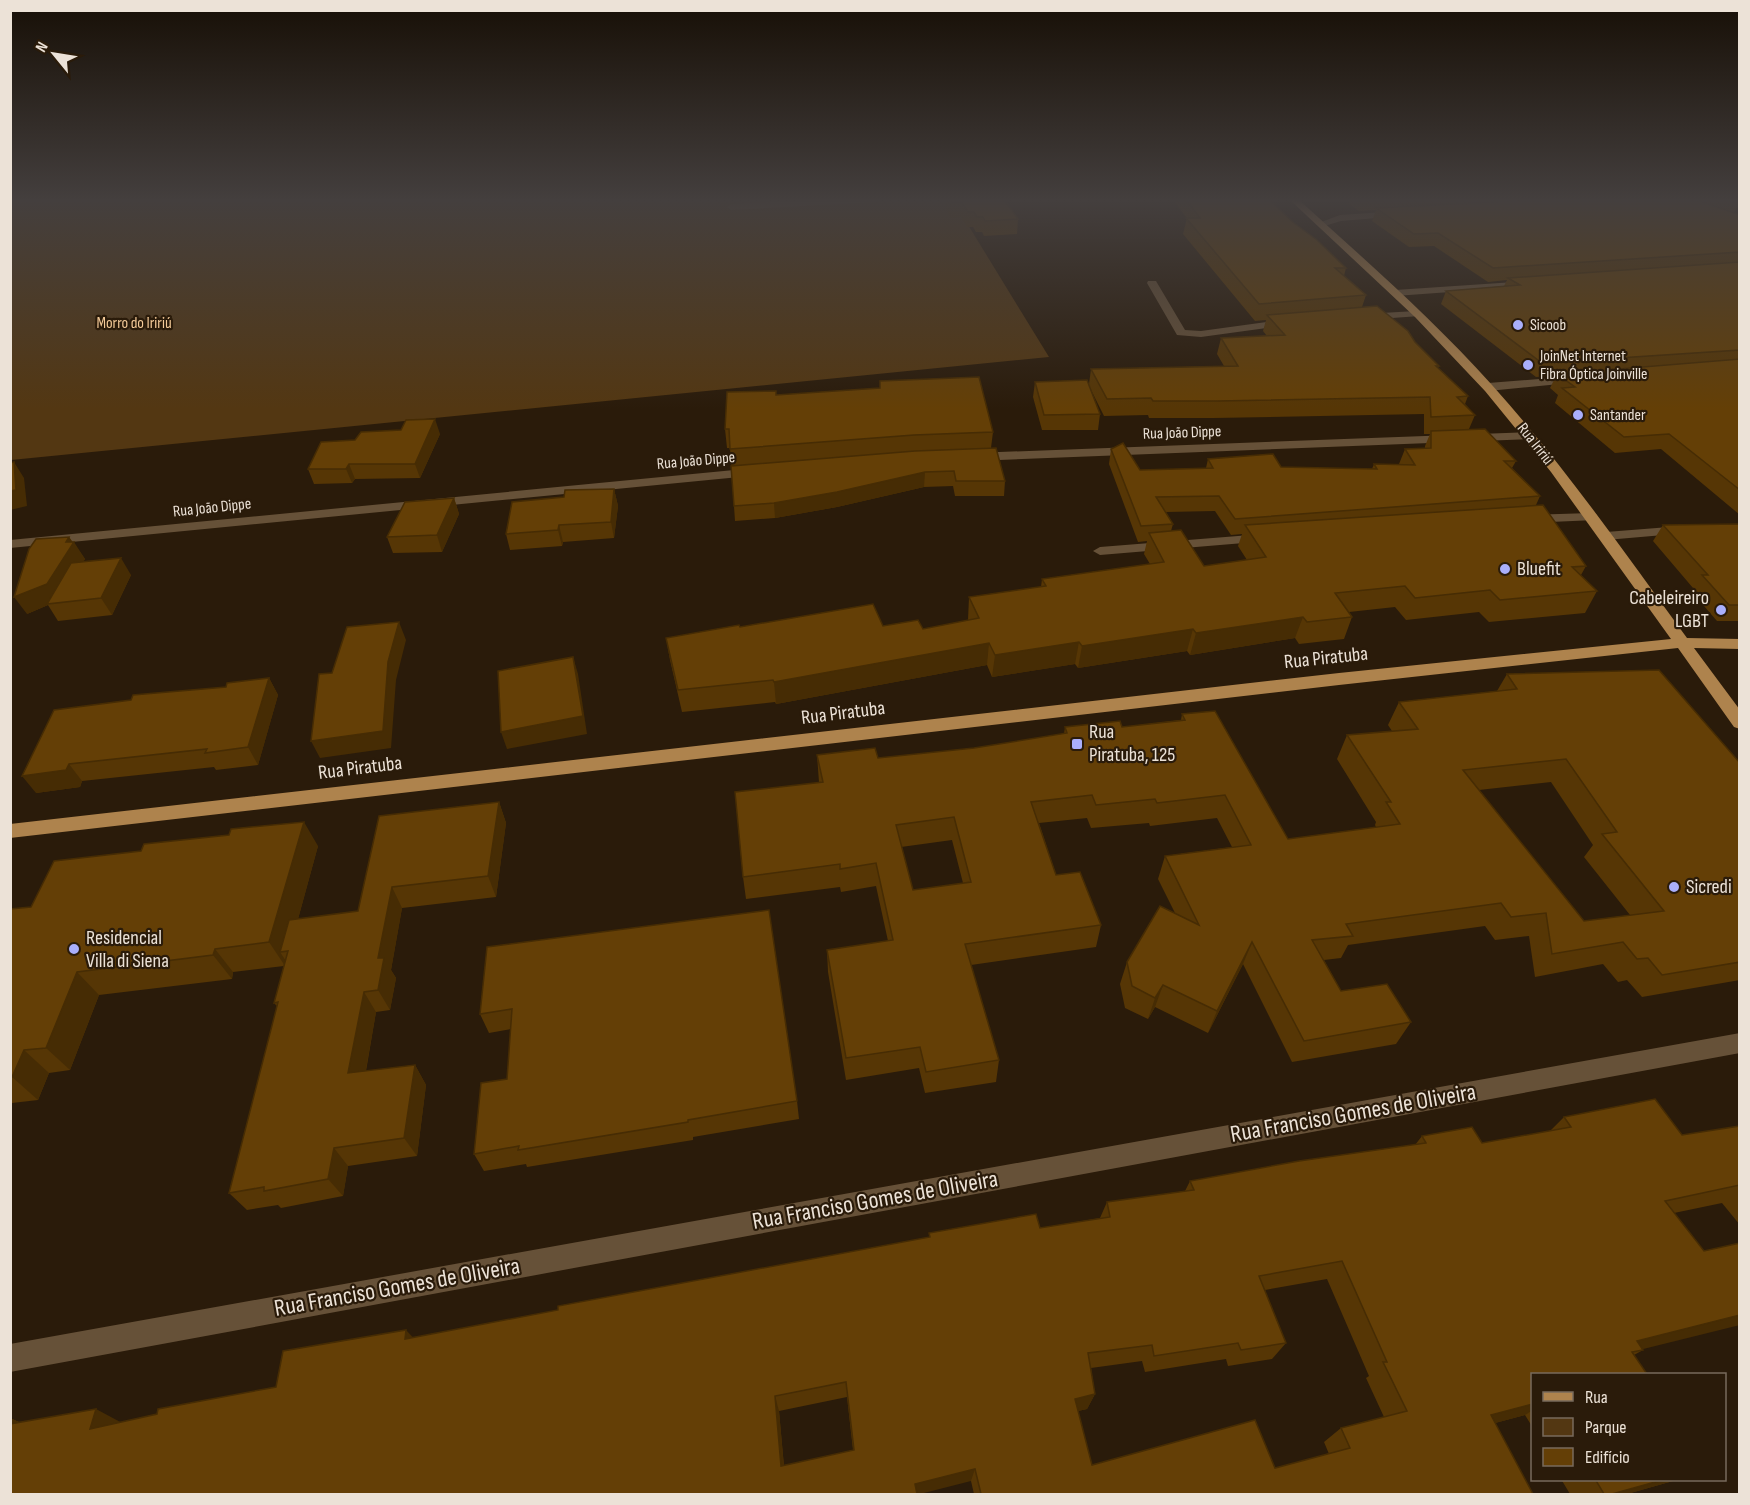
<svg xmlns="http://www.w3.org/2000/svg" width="1750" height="1505" viewBox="0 0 1750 1505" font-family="'Sofia Sans Condensed',sans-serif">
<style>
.green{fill:#533712}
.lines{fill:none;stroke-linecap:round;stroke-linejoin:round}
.minor{fill:#665138;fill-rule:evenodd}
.major{fill:#ae834d;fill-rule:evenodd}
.wall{fill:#563605;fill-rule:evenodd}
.shaded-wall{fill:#462c04}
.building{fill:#643f06;stroke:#462c04;stroke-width:1.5;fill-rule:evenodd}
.poi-dot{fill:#aaaffb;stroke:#2a1b0a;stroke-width:2}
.labels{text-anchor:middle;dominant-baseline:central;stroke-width:4.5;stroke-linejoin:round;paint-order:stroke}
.far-park-label{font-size:16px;fill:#f5cb99;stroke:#2a1b0a}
.far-poi-label{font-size:16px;fill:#ece2d7;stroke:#2a1b0a;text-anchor:start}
.far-street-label{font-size:16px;fill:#ece2d7;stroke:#2a1b0a}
.poi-label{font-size:20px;fill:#ece2d7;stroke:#2a1b0a;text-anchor:start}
.street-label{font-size:20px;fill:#ece2d7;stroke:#2a1b0a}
.near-street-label{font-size:24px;fill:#ece2d7;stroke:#2a1b0a}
</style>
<rect width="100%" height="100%" fill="#2a1b0a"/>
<polygon class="green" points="11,199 954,202 1049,357 11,460"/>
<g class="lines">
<g class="minor">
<polygon points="835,199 880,199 876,202 731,210 727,207 731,204"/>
<polygon points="1305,199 1367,199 1363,202 1309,202"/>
<polygon points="1398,211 1401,212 1401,216 1341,221 1321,227 1316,224 1340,215"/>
<polygon points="1148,281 1156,281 1185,330 1201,331 1288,319 1293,322 1288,325 1201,337 1177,335 1147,283"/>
<polygon points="1528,281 1533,284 1532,286 1395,296 1390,293 1395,290"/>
<polygon points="1416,311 1420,312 1420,316 1364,320 1359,317 1364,314"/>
<polygon points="1576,376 1580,378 1580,382 1488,391 1482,387 1488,383"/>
<polygon points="1530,432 1536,436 1534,439 974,461 968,457 974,453"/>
<polygon points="755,468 762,472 760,475 10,548 10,540"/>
<polygon points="1591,513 1596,514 1598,517 1596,520 1527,523 1520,519 1527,515"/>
<polygon points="1682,526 1689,530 1687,533 1606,540 1599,536 1606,532"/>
<polygon points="1263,534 1268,535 1270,538 1268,541 1100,555 1093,551 1100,547"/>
<polygon points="1740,1033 1740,1053 10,1372 10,1344"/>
</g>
<path class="major" d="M1289 199H1298C1364 259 1432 318 1492 385 1563 464 1624 552 1687 638L1740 639V649L1694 648 1740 710V729L1734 727 1678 648 1339 685 10 838V824L1339 673 1671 639 1551 472 1485 391 1415 317Z"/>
</g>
<g class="wall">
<polygon points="940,199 1004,199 1018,219 1017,234 984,236 982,232 976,232 973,227 967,227 961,217 951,218"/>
<path d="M1172 199H1268L1294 223 1346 268 1344 276 1366 295 1362 307 1415 342 1439 366 1438 368 1468 396 1465 404 1475 415 1469 429 1516 461 1512 468 1540 496 1536 505 1586 566 1581 575 1597 591 1585 613 1489 622 1479 612 1406 620 1395 607 1349 612 1352 617 1344 639 1299 644 1295 638 1190 655 1187 651 1078 668 1075 664 992 677 987 665 776 704 775 702 682 712 670 660 666 638 740 627 883 626 923 629 968 620 969 597 1041 587 1042 579 1150 564 1144 554 1147 541 1138 542 1109 464 1111 449 1140 470 1206 468 1208 459 1281 467 1372 469 1374 464H1399L1405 449H1425V446L1430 434H1424V414L1214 418H1149L1148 415 1104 416 1091 390 1100 414 1098 430H1042L1033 397 1035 382 1089 384 1091 369 1224 366 1217 354 1221 338 1267 336 1263 331 1266 320 1255 321 1183 234 1187 218ZM1215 511 1231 535 1242 534 1238 546 1247 560 1204 566 1171 531 1173 524 1166 512Z"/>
<polygon points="1351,199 1740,199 1740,210 1737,207 1734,213 1740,215 1740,515 1661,449 1615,453 1555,403 1558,395 1550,388 1556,376 1536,377 1441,304 1446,291 1504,286 1507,280 1488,282 1434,246 1409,247 1372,221 1376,210 1359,211 1349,204"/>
<polygon points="880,381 993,432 991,448 1005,481 1004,496 955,496 953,486 924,487 837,507 775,518 735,521 730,448 727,448 725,429 776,395 880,388"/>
<polygon points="440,434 420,478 355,479 352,483 314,484 308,469 355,440"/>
<polygon points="614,489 618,506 614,538 563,542 562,546 510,550 506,534 564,497"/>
<polygon points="454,498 459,514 442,552 393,553 387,537"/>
<polygon points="1740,524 1740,621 1717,621 1691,591 1693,588 1653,541 1663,525"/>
<polygon points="69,537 85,559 83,562 131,575 112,615 58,621 48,605 27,614"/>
<path d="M1507 674 1740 763V980L1642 997 1627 980 1618 982 1603 964 1535 977 1529 936 1495 940 1485 926 1348 945 1341 958 1324 960 1341 991 1411 1022 1396 1044 1292 1062 1243 964 1208 1033 1155 1007 1148 1019 1125 1008 1120 984 1127 962 1175 913 1158 879 1165 856 1232 847 1217 818 1150 826 1149 823 1091 828 1087 818 1039 823 1056 875 1101 925 1096 947 971 965 999 1060 996 1082 925 1093 919 1068 846 1080 828 972 827 950 888 941 876 886 841 892 840 887 746 899 743 877 819 782 817 755 878 758 974 748 1064 734 1065 727H1122L1181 720 1182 714 1288 839 1376 827 1375 825 1376 822 1337 759 1347 735 1392 731 1388 725 1399 702 1497 691ZM1551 782 1593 845 1584 857 1630 915 1584 921 1479 790ZM952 840 963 883 913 890 901 847Z"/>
<polygon points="269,678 278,695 258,765 216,770 214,767 82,781 80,787 36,793 131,700 226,687"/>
<polygon points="499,802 506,823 496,897 402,908 391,970 396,978 390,1010 376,1012 366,1071 415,1065 426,1085 417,1156 348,1166 343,1196 281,1208 278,1205 247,1210 229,1193 277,1006 274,1003 284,966 233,972 232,979 99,995 70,1070 49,1073 38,1100 12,1103 10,1108 10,909 31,907 318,846 298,919 358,911"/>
<polygon points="487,947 797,1101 799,1119 693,1137 693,1140 527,1167 526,1164 484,1171 474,1154 507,1079 511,1029 489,1033 480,1014"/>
<path d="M1564 1117 1682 1135 1740 1126V1225L1722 1203 1674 1213 1643 1350 1634 1355 1533 1374V1428L1525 1415 1495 1423 1533 1494H974L971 1481 10 1494V1418L19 1422H121L276 1387 414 1338 558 1310 929 1237V1233L1040 1228 1100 1218 1107 1202 1185 1191 1190 1181 1415 1145 1422 1136 1482 1143 1550 1131ZM1327 1279 1369 1376 1366 1378 1384 1417 1341 1428 1324 1442 1329 1454 1275 1468 1092 1465 1078 1411 1087 1409 1095 1394 1091 1368 1142 1361 1145 1372 1226 1359 1228 1366 1272 1359 1286 1343 1265 1290ZM847 1397 853 1450 784 1466 779 1411Z"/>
<polygon points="1561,1479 1680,1479 1627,1494 1570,1494"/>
</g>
<g class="shaded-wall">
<polygon points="435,419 440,434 420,478 415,464"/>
<polygon points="14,462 24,478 27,506 10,510 10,491"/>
<polygon points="349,464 355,479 352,483 346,469"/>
<polygon points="925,472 924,487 837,507 775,518 774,503"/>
<polygon points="614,489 618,506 614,538 611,522"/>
<polygon points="454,498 459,514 442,552 437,535"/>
<polygon points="559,525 563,542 562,546 558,530"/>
<polygon points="69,537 73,543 74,542 85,559 58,601 47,604 48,605 27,614 14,597 66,542"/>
<polygon points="121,558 131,575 112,615 101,598"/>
<polygon points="1303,617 1295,638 1190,655 1196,633"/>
<polygon points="399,622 406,640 396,680 391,748 320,758 311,741 388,662"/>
<polygon points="1193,629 1187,651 1078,668 1082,646"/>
<polygon points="1079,642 1075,664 992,677 995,655"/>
<polygon points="989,643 987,665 776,704 774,682"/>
<polygon points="573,657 578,674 587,734 507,749 501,732"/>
<polygon points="269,678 278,695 258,765 248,747"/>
<polygon points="69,764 82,781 80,787 36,793 22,776"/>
<polygon points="499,802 506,823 496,897 488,876"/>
<polygon points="304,822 318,846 289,952 288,951 280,952 286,961 285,966 269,942"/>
<polygon points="392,887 402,908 391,970 396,978 390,1010 378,990 378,958"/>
<polygon points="1252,942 1243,964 1208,1033 1217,1011"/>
<polygon points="215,949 233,972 232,979 213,955"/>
<polygon points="77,972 99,995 70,1070 46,1048"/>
<polygon points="1163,985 1155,1007 1148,1019 1155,998"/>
<polygon points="364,992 376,1012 362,1092 348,1073"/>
<polygon points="24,1050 49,1073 38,1100 12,1077"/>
<polygon points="415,1065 426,1085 417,1156 404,1138"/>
<polygon points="334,1148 348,1166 343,1196 328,1179"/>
<polygon points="1740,1315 1740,1325 1611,1357 1637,1341"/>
<polygon points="406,1330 422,1347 405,1339"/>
<polygon points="1095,1394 1087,1409 1068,1413 1075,1399"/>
<polygon points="775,1396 779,1411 785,1479 781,1466"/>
<polygon points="1533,1404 1533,1410 1525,1415 1469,1430 1491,1415"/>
<polygon points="96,1409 124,1424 90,1429"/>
<polygon points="10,1418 23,1424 10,1433"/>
<polygon points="975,1469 971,1481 920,1494 914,1494 915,1484"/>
<polygon points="1666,1479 1680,1479 1627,1494 1612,1494"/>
</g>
<g class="building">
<polygon points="949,199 1004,199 1018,219 985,221 983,217 977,217 974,212 968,212 962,202 952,203"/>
<polygon points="1186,199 1268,199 1294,223 1317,240 1346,268 1335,268 1366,295 1259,304 1186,218 1200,218"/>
<polygon points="1549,199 1684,199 1703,202 1740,215 1740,252 1493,268 1438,233 1414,234 1376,208"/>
<polygon points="1723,199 1734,199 1738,204"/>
<polygon points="1740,262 1740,350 1542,363 1446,291 1520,285 1508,278"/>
<polygon points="1377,306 1408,331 1415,342 1439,366 1436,366 1468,396 1457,397 1475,415 1431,417 1430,397 1218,401 1153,401 1151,398 1107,399 1091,369 1238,366 1221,338 1285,335 1267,315"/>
<polygon points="1740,359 1740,490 1669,434 1624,437 1562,388 1575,387 1557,374"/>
<polygon points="979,377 993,432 914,435 730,449 729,429 725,429 727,392 776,391 776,395 880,388 880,381"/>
<polygon points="1087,380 1100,414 1044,415 1035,382"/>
<polygon points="435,419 415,464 349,464 346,469 308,469 321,442 355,440 361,432 401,430 406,420"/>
<polygon points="1485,429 1516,461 1504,461 1540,496 1235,519 1219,496 1156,497 1173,524 1141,526 1111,449 1123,443 1140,470 1213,468 1208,459 1273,454 1281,467 1377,469 1374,464 1415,465 1405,449 1431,448 1431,431"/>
<polygon points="996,448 1005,481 956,481 954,471 925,472 837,492 774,503 734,506 731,466 915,451"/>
<polygon points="14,462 16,490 10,491 10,463"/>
<polygon points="614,489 611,522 559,525 558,530 506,534 512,502 564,497 565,490"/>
<polygon points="454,498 437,535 387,537 405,502"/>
<polygon points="1543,505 1586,566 1572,567 1597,591 1500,600 1490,590 1415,598 1405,586 1335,593 1352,617 1307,622 1303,617 1196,633 1193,629 1082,646 1079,642 995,655 989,643 774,682 773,680 678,690 666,638 739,625 740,627 873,604 883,626 918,620 923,629 979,618 969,597 1046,586 1042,579 1164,562 1149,533 1181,530 1204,566 1266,557 1245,525"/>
<polygon points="1740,524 1740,605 1729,605 1702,575 1708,575 1663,525"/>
<polygon points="69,537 66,542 74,542 47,584 14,597 29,549 36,539"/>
<polygon points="121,558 101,598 47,604 71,563"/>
<polygon points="399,622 388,662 383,731 311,741 319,674 332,673 347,627"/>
<polygon points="573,657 583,716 501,732 498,671"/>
<path d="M1659 670 1740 763V962L1662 975 1648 958 1637 959 1623 942 1552 954 1546 913 1511 917 1501 903 1346 924 1353 936 1312 940 1341 991 1387 984 1411 1022 1304 1041 1252 942 1217 1011 1163 985 1155 998 1132 986 1127 962 1160 906 1199 925 1165 856 1251 845 1225 795 1157 803 1155 799 1096 805 1092 795 1031 802 1056 875 1080 872 1101 925 965 944 999 1060 926 1072 920 1047 846 1058 827 950 893 940 876 863 840 869V864L743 877 735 792 823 782 817 755 875 748 878 758 974 748 1067 733 1065 727 1120 721 1122 727 1185 720 1182 714 1215 711 1288 839 1400 824 1386 802H1391L1347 735 1418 729 1399 702 1517 689 1507 674ZM1566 759 1617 832 1602 834 1664 911 1584 921 1463 770ZM954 817 971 882 913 890 896 825Z"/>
<polygon points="269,678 248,747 205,753 207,749 69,764 66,770 22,776 54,710 131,700 133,695 226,687 227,683"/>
<polygon points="499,802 488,876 392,887 378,958 384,958 378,990 364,992 348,1073 415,1065 404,1138 334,1148 328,1179 264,1191 264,1187 229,1193 278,1002 274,1003 288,951 280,952 289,920 358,911 379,816"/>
<polygon points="304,822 269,942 215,949 213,955 77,972 46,1048 24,1050 12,1077 10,1078 10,909 31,907 54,861 141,851 144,844 229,835 231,829"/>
<polygon points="769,910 797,1101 688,1120 688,1122 518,1150 519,1146 474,1154 481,1083 507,1079 512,1009 480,1014 487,947"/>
<path d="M1655 1099 1682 1135 1740 1126V1185L1665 1201 1704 1251 1740 1243V1315L1637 1341 1643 1350 1632 1352 1647 1374H1533V1404L1491 1415 1533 1494H981L975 1469 915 1484 917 1494H10V1424L96 1409 90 1429 157 1414 158 1409 276 1387 283 1351 406 1330 405 1339 558 1310V1306L930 1237 929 1233 1036 1214 1040 1228 1110 1217 1107 1202 1194 1190 1190 1181 1299 1161 1426 1143 1422 1136 1472 1127 1482 1143 1571 1127 1564 1117ZM1342 1261 1387 1362H1383L1407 1411 1341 1428 1350 1448 1275 1468 1255 1420 1092 1465 1075 1399 1095 1394 1088 1353 1152 1345 1154 1356 1238 1343 1241 1350 1286 1343 1259 1276ZM846 1382 854 1450 781 1466 775 1396Z"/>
<polygon points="1595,1479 1666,1479 1612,1494 1604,1494"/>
</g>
<linearGradient id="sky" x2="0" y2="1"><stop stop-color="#170f06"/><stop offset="0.49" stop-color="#443f3e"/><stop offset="1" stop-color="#443f3e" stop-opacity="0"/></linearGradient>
<rect width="1750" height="409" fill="url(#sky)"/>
<g class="poi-dot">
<circle cx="1518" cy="325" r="6"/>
<circle cx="1528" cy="365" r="6"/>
<circle cx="1578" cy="415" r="6"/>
<circle cx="1505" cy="569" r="6"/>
<circle cx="1721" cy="610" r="6"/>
<rect x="1071" y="738" width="12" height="12" rx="3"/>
<circle cx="1674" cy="887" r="6"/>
<circle cx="74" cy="949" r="6"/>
</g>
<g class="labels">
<g class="far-park-label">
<text x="134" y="323">Morro do Iririú</text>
</g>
<g class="far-poi-label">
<text x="1530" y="325">Sicoob</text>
<text x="1540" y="356">JoinNet Internet<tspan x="1540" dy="18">Fibra Óptica Joinville</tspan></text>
<text x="1590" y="415">Santander</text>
</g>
<g class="far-street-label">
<text transform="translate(1182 433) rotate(-2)">Rua João Dippe</text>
<text transform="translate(1535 444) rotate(52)">Rua Iririú</text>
<text transform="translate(696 461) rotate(-5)">Rua João Dippe</text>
<text transform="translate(212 508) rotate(-6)">Rua João Dippe</text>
</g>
<g class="poi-label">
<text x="1517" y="569">Bluefit</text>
<text x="1709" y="598" text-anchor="end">Cabeleireiro<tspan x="1709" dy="23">LGBT</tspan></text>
<text x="1089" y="732">Rua<tspan x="1089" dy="23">Piratuba, 125</tspan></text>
<text x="1686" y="887">Sicredi</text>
<text x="86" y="938">Residencial<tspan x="86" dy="23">Villa di Siena</tspan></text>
</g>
<g class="street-label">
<text transform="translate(1326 658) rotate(-6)">Rua Piratuba</text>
<text transform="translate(843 713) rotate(-7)">Rua Piratuba</text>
<text transform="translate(360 768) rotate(-7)">Rua Piratuba</text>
</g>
<g class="near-street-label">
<text transform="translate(1353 1113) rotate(-10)">Rua Franciso Gomes de Oliveira</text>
<text transform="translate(875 1200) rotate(-10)">Rua Franciso Gomes de Oliveira</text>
<text transform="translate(397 1287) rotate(-10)">Rua Franciso Gomes de Oliveira</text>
</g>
</g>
<rect width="1750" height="1505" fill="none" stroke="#ece2d7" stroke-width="24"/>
<rect x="1531" y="1373" width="195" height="108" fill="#2a1b0a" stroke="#786b5c" stroke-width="1.5"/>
<rect x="1543" y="1392" width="30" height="9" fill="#ae834d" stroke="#786b5c" stroke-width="1.5"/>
<text x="1585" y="1403" font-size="18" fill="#ece2d7">Rua</text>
<rect x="1543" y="1418" width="30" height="18" fill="#533712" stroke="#786b5c" stroke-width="1.5"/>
<text x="1585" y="1433" font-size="18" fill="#ece2d7">Parque</text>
<rect x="1543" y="1448" width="30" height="18" fill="#643f06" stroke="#786b5c" stroke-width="1.5"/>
<text x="1585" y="1463" font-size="18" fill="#ece2d7">Edifício</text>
<g transform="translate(54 54) rotate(300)" stroke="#2a1b0a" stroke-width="4.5" paint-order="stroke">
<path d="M0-4.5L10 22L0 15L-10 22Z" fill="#ece2d7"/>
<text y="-9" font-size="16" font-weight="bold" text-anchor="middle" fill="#ece2d7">N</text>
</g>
</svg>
